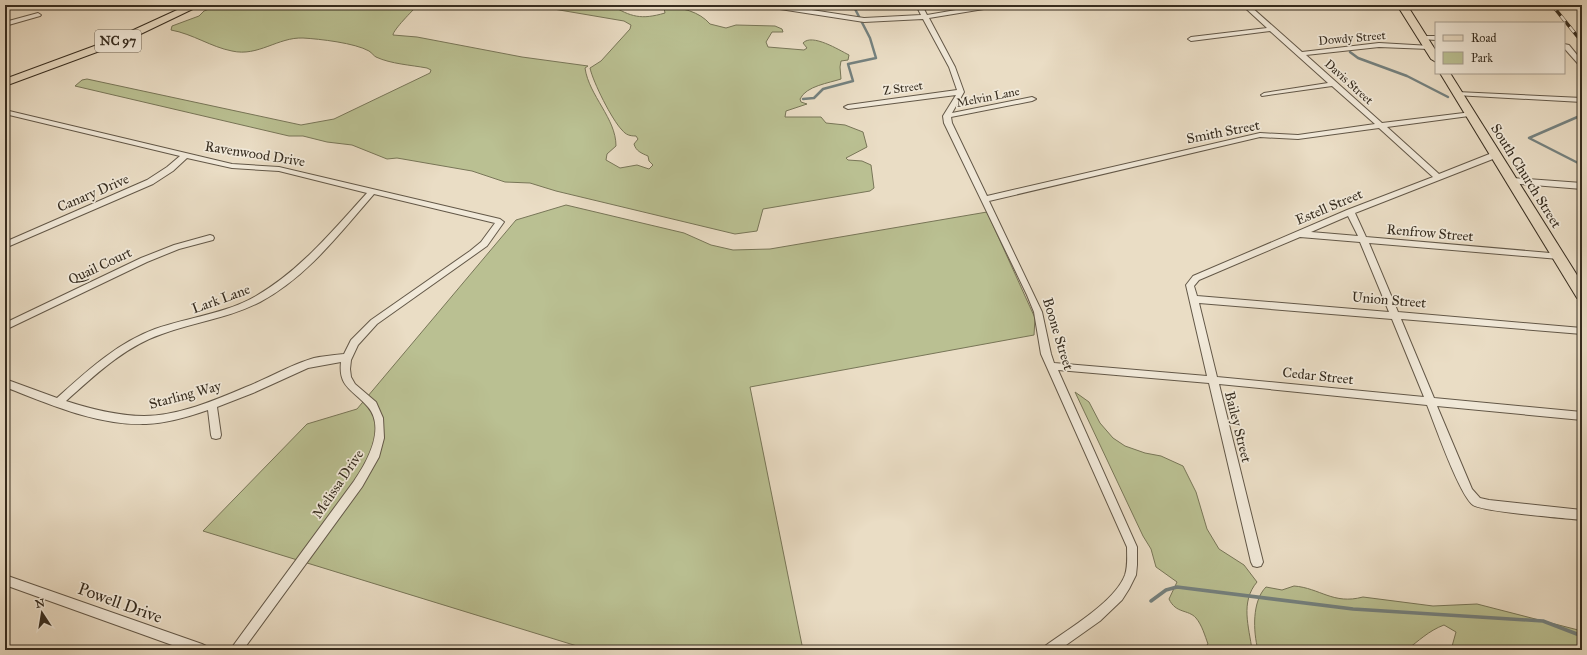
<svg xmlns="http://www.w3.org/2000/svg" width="1587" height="655" viewBox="0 0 1587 655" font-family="'IM FELL Great Primer',serif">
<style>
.green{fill:#bac092;stroke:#787658}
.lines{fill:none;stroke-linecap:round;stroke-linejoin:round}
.stream-far1{stroke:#74817f;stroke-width:2.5}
.stream{stroke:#74817f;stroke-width:3.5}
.street-casing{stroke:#635848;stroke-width:2}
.primary-casing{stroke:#362c1f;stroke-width:2}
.street{fill:#f1e9d9;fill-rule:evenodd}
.primary{fill:#eaddc5;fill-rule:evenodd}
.rail-casing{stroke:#362c1f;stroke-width:3.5}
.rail{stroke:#f1e9d9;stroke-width:2.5;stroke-dasharray:7;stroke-linecap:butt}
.labels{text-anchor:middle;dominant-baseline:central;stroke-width:3.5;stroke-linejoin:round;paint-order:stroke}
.far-street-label{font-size:12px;fill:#362c1f;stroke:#f1e9d9}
.shield{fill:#f1e9d9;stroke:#6e6557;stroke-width:1}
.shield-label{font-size:13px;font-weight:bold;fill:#362c1f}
.street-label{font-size:14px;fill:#362c1f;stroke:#f1e9d9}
.near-street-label{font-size:17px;fill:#362c1f;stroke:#f1e9d9}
</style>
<rect width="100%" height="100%" fill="#eaddc5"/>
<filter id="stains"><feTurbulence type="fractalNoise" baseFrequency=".005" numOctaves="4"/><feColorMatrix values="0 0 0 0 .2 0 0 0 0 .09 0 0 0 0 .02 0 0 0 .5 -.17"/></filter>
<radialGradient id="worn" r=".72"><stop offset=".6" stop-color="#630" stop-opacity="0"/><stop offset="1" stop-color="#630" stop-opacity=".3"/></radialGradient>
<g class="green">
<path d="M219 5H278L305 9 320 5H418C413 10 393 30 393 35L417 37 522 57 588 66 585 68C589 96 616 118 616 146L607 154 606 160 620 168 637 165 649 169 653 165 649 161 648 156C641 153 636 151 634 144L638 139 636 136C630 136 626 135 622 130 612 120 593 82 590 68L601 61 630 29 631 25 624 21 530 5H611C631 17 641 20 665 13L664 8C680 6 700 12 710 24L726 28 736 25 775 26 782 29 783 32H772L766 42 768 47 804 50 807 48 803 43C812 33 839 50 849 55L848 60 841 61 840 67 841 79C829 83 806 86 800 99L801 102 807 104 786 111 785 117H821L826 123 845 125 863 132 867 147 846 158 848 160 862 161 871 165 874 188 870 191 763 209 757 231 735 234 556 191 530 183 505 182 472 171 397 158 387 159 352 145 327 142 303 136H289L75 86 82 80 87 79 301 125 334 119 430 73 431 70 427 68C411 65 391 64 376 57 374 56 372 53 369 51 355 43 320 39 303 38 278 37 258 57 232 51 211 47 193 34 171 30L172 26 199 16 204 11Z"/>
<polygon points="566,205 684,233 711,245 733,250 770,249 987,212 1035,318 1034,335 750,387 803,650 590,650 203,531 307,424 357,409 516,220"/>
<path d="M1075 392 1089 402 1100 423 1113 438 1125 446 1145 453 1161 456 1183 466 1196 492 1207 529 1219 549 1244 565 1257 582C1240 602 1249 627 1252 650H1201L1208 644C1205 636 1202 625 1196 618 1188 609 1176 614 1169 599L1177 582 1156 567 1151 549 1143 536Z"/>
<path d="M1294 586C1320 588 1333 605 1363 597L1433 606 1477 604 1582 631V650H1451L1456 632 1444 625C1428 631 1419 641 1406 650H1258C1253 631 1252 601 1266 587L1282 590Z"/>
</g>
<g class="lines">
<g class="stream-far1">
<polyline points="1350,52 1358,58 1407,76 1448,97"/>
<polyline points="803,99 814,98 823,89 853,81 848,64 876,58 870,38 853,5"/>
<polyline points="1582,115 1529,138 1582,165"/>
</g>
<polyline class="stream" points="1151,601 1166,590 1177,587 1353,609 1543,621 1582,636"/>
<g class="street-casing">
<g id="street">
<path d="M764 5H779L864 18 921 15 916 5H922L927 15 985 5H999L996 7 929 18 955 67 964 92 952 113 1032 97 1036 99 1032 101 951 117 952 123 987 196 1260 133 1298 135 1375 124 1332 86 1262 96 1261 95 1264 93 1328 83 1270 31 1191 41 1188 39 1191 37 1267 28 1242 5H1249L1302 52 1379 43 1431 46V48L1429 49 1379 47 1306 55 1382 123 1472 112V116H1469L1387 127 1439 174 1492 153H1498L1499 155 1498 157 1355 213 1366 237 1562 254 1563 256 1559 259 1369 243 1398 312 1582 328V334L1401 319 1434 398 1582 412V420L1437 406 1472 489 1480 498 1489 500 1582 510V520C1564 518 1483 512 1473 505 1459 494 1435 425 1427 405L1219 384 1263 562 1261 566 1257 567 1253 566 1251 562 1209 383 1058 370 1137 547V565L1136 575 1129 589 1122 600 1100 621 1059 650H1043L1045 646C1068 629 1115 602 1125 575 1128 566 1127 556 1127 547L1041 354 1034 312 1027 295 944 123 943 116 956 95 848 109 844 107 848 105 957 90 949 67 923 19 864 22 767 7ZM1379 128 1433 177 1347 210 1193 276 1186 285 1207 376 1054 363 1051 354 1042 312 989 201 1260 137 1298 139ZM1348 216 1358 236 1311 232ZM1300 237 1360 242 1389 312 1197 296 1194 286 1199 280ZM1199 303 1392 319 1424 397 1217 377Z"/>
<polygon points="38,13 41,15 40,16 5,26 5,22"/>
<polygon points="1423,36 1436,36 1436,40 1421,39 1420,38"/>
<polygon points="1564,44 1569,45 1582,61 1582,67 1580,66 1564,48"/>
<polygon points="1457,92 1582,98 1582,102 1455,95 1454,94"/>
<path d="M5 110 232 164 279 167 500 219 504 222 487 246 377 324 358 345 351 360 350 369 351 377 355 384 376 402 383 418 384 438 379 457 362 487 243 650H230L354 481C367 462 386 428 368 407 354 390 338 388 341 362L308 368 253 393 217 407 221 435 220 438 216 439 212 438 211 435 208 410C188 417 167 423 146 424 98 426 49 404 5 387V379L57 398C87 371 117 343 155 329 189 317 225 314 256 296 301 270 333 230 367 193L279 171 232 168 187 158 173 171 153 184 5 248V242L147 180 167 167 180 156 5 114ZM374 194 495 223 481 242 470 251 371 320 351 340 344 354C334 355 323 356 314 358 290 365 269 378 246 387 216 400 177 416 144 416 118 416 91 409 66 401 95 375 124 347 162 334 195 322 229 318 260 302 307 277 340 233 374 194Z"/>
<polygon points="1512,178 1582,183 1582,189 1509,183 1508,181 1509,179"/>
<polygon points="210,235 213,236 214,238 213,240 179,249 147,262 5,330 5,323 141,258 174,245"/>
<polygon points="5,575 202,644 206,646 208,650 186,650 5,585"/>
</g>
</g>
<g class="primary-casing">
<g id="primary">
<polygon points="188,5 201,5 124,42 5,86 5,79 116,38"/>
<polygon points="1397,5 1407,5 1436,51 1436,62 1431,59"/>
<polygon points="1440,73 1450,73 1582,283 1582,299 1577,298"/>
</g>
</g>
<use href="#street" class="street"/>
<use href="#primary" class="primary"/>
<g class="rail-casing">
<polyline id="rail" points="1552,5 1582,42"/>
</g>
<use href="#rail" class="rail"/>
</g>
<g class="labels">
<g class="far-street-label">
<text transform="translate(1352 38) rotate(-5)">Dowdy Street</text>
<text transform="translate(1349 82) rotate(42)">Davis Street</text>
<text transform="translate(903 88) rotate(-8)">Z Street</text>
<text transform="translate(988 97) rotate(-11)">Melvin Lane</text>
</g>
<rect class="shield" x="95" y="30" width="46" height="22" rx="3"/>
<g class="shield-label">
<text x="118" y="41">NC 97</text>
</g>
<g class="street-label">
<text transform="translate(1223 132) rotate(-11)">Smith Street</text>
<text transform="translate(255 154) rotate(9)">Ravenwood Drive</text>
<text transform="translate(1526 176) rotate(58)">South Church Street</text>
<text transform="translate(93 193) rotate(-23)">Canary Drive</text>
<text transform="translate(1329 207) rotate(-23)">Estell Street</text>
<text transform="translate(1430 233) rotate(5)">Renfrow Street</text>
<text transform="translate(100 266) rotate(-25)">Quail Court</text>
<text transform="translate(221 299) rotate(-20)">Lark Lane</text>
<text transform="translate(1389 300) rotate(5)">Union Street</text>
<text transform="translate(1058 334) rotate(73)">Boone Street</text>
<text transform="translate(1318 376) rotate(6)">Cedar Street</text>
<text transform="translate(185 395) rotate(-15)">Starling Way</text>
<text transform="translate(1238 427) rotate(76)">Bailey Street</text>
<text transform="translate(338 484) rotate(-56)">Melissa Drive</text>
</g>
<g class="near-street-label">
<text transform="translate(120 603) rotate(20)">Powell Drive</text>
</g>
</g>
<rect width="1587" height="655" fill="none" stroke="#eaddc5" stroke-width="20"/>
<rect x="6" y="6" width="1575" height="643" fill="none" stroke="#362c1f" stroke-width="2"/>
<rect x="10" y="10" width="1567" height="635" fill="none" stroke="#362c1f"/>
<rect x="1435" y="22" width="130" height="52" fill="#f1e9d9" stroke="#a69d8f"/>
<rect x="1443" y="35" width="20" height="6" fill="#eaddc5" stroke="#a69d8f"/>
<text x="1471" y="42" font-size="12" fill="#362c1f">Road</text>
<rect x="1443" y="52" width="20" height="12" fill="#bac092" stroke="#a69d8f"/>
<text x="1471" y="62" font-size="12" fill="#362c1f">Park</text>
<g transform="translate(42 613) rotate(348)" stroke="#f1e9d9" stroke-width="3" paint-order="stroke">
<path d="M0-3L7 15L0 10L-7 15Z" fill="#362c1f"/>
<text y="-6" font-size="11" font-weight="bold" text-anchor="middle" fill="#362c1f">N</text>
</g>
<rect width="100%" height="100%" filter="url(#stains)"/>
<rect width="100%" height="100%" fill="url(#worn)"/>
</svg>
